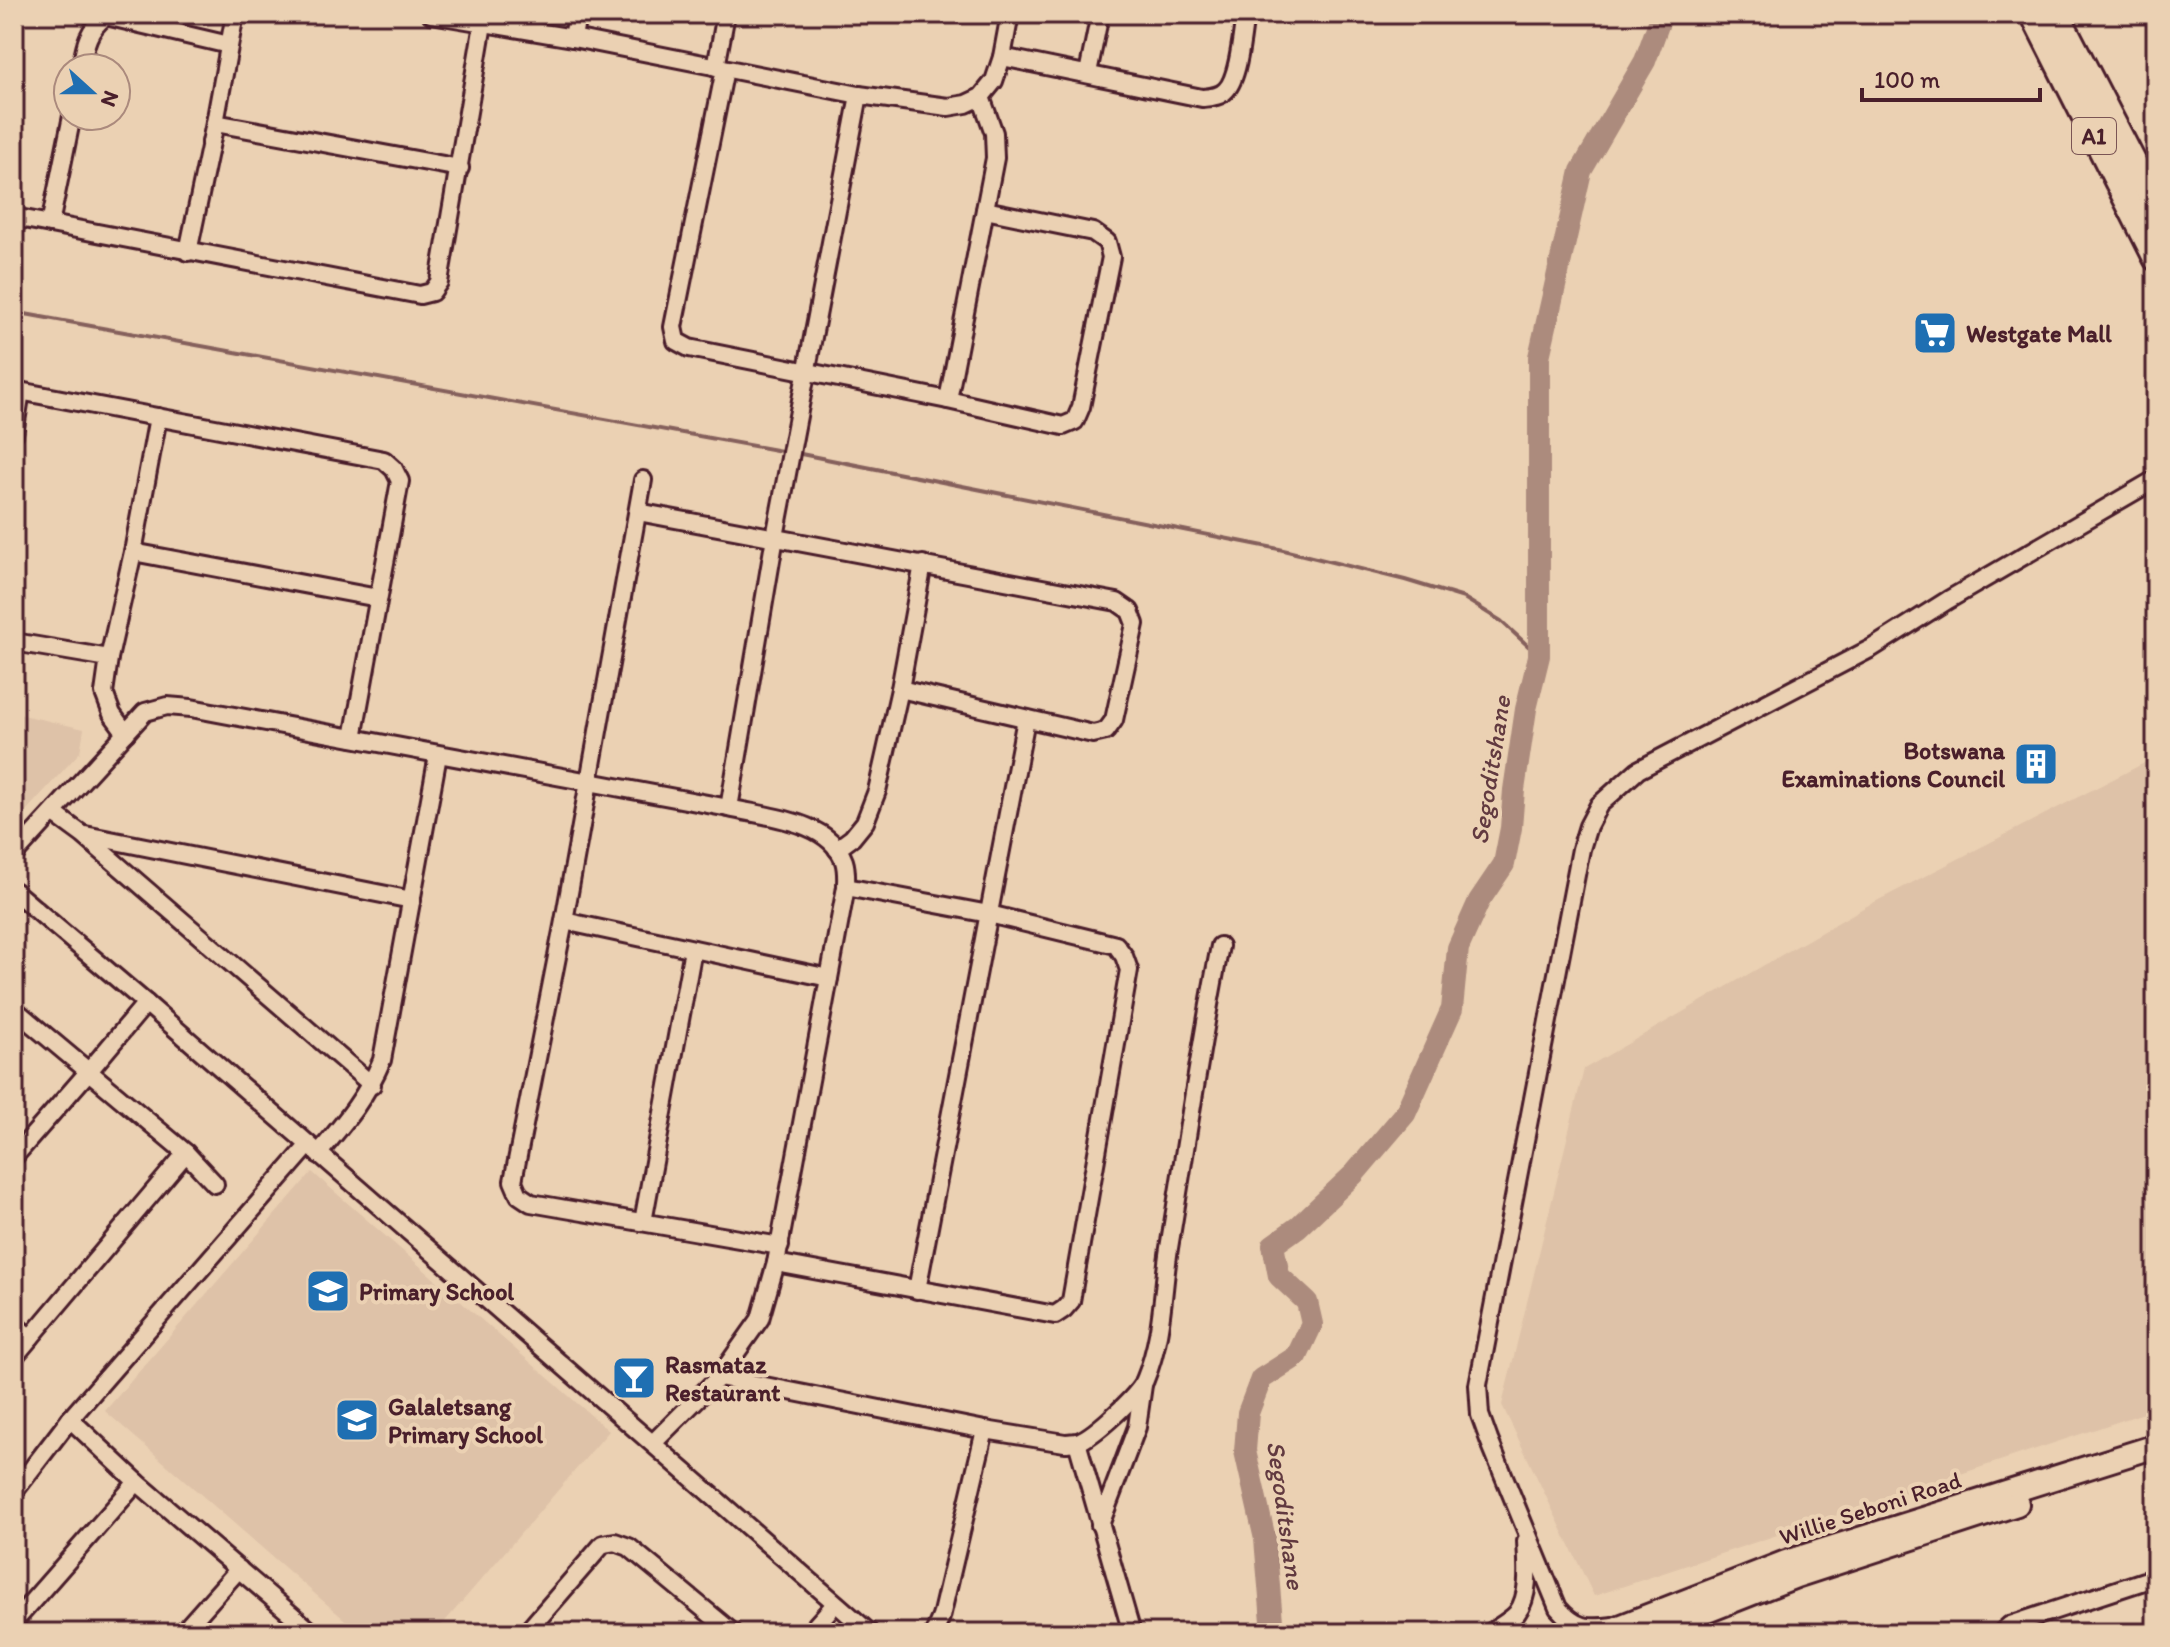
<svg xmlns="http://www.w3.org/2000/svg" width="2170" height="1647" viewBox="0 0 2170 1647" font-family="Itim,sans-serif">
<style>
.built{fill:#dec2a8}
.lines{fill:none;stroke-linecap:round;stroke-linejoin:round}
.stream{stroke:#85605c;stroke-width:4}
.river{stroke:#ac8b7d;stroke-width:22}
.minor-casing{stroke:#4a1f2b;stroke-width:22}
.major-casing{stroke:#4a1f2b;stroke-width:28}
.highway-casing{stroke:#4a1f2b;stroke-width:30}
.minor{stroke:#ebd1b3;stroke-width:16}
.major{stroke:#ebd1b3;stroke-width:22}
.highway{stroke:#ebd1b3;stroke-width:24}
.labels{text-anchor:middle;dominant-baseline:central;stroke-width:8;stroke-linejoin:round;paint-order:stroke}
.shield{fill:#ebd1b3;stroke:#7a5454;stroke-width:2}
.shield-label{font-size:22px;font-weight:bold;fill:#4a1f2b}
.poi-label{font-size:24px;font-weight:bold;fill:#4a1f2b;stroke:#ebd1b3;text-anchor:start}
.street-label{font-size:24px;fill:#4a1f2b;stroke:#ebd1b3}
.water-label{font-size:26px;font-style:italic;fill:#623a40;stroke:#ebd1b3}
</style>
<rect width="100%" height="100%" fill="#ebd1b3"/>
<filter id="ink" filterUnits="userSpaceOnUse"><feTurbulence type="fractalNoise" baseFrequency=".0125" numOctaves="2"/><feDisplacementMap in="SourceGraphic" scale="16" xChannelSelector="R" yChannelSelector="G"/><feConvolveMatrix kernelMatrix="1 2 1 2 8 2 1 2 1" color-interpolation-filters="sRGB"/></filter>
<g filter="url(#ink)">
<g class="built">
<polygon points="14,713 84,729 80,752 14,824"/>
<polygon points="2156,757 2156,1409 1594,1596 1502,1405 1584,1069 1865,907"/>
<polygon points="312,1172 609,1431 435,1633 360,1633 105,1411"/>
</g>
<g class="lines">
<g class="stream">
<polyline points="14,312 787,452"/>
<polyline points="796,453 1279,549 1405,580 1464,598 1501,621 1539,656"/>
</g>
<polyline class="river" points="1273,1633 1265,1539 1245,1451 1248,1413 1261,1379 1297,1356 1312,1324 1307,1302 1279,1276 1273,1245 1298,1227 1354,1174 1405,1114 1452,1009 1458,948 1479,901 1504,864 1511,828 1514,790 1526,709 1539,656 1539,357 1581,171 1645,61 1662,14"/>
<g class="minor-casing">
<g id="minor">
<polyline points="431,14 573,38 859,95 948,107 966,104 981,97 994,81 1002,57 1010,14"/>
<polyline points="573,38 577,14"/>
<path d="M1002 57 1202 98C1211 97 1220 97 1226 90 1239 77 1242 33 1245 14"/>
<polyline points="716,67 726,14"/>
<path d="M81 68C85 46 87 30 106 16L229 45"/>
<polyline points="725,69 673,327 676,341 689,348 948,400 1063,426 1075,421 1081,407 1111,257 1107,242 1093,232 985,210"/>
<polyline points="1088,73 1100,14"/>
<polyline points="215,123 460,168"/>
<polyline points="14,217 420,295 432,292 439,282 483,24"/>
<polyline points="50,224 72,116"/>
<polyline points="188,252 215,123 235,14"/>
<polyline points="14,390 384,460 394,469 400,481 353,738"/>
<polyline points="948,400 995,158 994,133 981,97"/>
<polyline points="14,434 21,391"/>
<polyline points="643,480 564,921 513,1181 519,1195 531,1203 780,1246"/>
<polyline points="638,512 1117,602 1130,611 1135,624 1114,720 1106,731 1093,734 900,689"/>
<polyline points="133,552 378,598"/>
<polyline points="14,642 109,658"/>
<polyline points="126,733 112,714 104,693 109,658 133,552 158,417"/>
<polyline points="729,808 775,537 859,95"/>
<polyline points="53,813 83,835 372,1085"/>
<polyline points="85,835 412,900"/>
<polyline points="837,849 852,838 865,822 877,791 900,689 923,564"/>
<path d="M14 855 145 712 167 706 191 708 729 808C766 817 829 820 844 861 847 870 846 878 846 887L776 1263 760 1319 719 1377 653 1443"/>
<polyline points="14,891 146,1003 870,1633"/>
<polyline points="564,921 829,978"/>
<polyline points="14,1009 186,1153 215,1184"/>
<path d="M318 1154C344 1123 366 1098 382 1060L438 755"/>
<polyline points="14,1157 89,1071 146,1003"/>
<polyline points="643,1222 693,949"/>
<polyline points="776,1263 1055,1315 1064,1309 1071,1301 1129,970 1124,956 1116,945 989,914 846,887"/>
<polyline points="917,1290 1026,719"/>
<polyline points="14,1324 30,1338"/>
<polyline points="14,1357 186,1153"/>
<polyline points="719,1377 985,1430 941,1617 934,1633"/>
<polyline points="70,1419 137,1482 313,1633"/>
<path d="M985 1430 1065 1443C1067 1443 1076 1442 1078 1442 1094 1436 1138 1396 1145 1380 1163 1336 1162 1294 1169 1248 1186 1147 1200 1046 1220 946"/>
<polyline points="1077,1442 1132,1633"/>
<polyline points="14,1492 70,1419 308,1146"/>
<polyline points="1100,1525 1137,1427 1143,1385"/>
<polyline points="14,1622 137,1482"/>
<path d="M1614 1626C1587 1629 1576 1629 1558 1608L1489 1440 1480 1415 1478 1385 1581 849 1588 826 1599 805 1638 770 1872 648 1948 600 2156 479"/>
<polyline points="182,1633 239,1569"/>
<polyline points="526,1633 603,1544 615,1542 629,1547 733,1633"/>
<polyline points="809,1633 835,1604"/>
<path d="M1490 1633C1498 1627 1510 1621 1517 1613 1531 1594 1527 1563 1526 1541"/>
<polyline points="2001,1633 2010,1625 2156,1577"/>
</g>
</g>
<g class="major-casing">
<g id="major">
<polyline points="1604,1633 1786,1562 2156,1446"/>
<polyline points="1651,1633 1796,1576 2017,1504"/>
</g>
</g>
<g class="highway-casing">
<g id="highway">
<polyline points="2033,14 2156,258"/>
<polyline points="2057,14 2156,206"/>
</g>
</g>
<use href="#minor" class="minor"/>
<use href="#major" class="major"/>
<use href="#highway" class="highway"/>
</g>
</g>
<defs>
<g id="supermarket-square" transform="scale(2.3)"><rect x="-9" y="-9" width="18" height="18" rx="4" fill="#1f6fb2" stroke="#ebd1b3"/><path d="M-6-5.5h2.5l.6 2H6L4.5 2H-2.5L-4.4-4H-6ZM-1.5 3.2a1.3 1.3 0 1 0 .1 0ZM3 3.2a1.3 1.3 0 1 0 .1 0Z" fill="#fff"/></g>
<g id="building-square" transform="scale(2.3)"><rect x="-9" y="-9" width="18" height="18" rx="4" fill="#1f6fb2" stroke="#ebd1b3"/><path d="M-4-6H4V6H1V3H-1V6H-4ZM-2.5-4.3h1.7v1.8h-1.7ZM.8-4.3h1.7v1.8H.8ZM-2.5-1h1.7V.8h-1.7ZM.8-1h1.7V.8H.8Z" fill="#fff"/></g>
<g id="school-square" transform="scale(2.3)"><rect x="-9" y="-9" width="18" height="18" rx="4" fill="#1f6fb2" stroke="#ebd1b3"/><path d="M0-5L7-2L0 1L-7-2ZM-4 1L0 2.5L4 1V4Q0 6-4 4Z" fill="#fff"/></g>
<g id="bar-square" transform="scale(2.3)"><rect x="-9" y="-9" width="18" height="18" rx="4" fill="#1f6fb2" stroke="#ebd1b3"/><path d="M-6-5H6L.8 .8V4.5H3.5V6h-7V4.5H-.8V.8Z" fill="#fff"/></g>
</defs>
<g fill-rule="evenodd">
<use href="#supermarket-square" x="1935" y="333"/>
<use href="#building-square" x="2036" y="764"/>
<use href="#school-square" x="328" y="1291"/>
<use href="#bar-square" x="634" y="1378"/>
<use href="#school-square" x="357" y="1420"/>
</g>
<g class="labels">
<rect class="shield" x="2072" y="118" width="44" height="36" rx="6"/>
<g class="shield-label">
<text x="2094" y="136">A1</text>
</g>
<g class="poi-label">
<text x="1966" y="333">Westgate Mall</text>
<text x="2005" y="750" text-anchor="end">Botswana<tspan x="2005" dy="28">Examinations Council</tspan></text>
<text x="359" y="1291">Primary School</text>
<text x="665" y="1364">Rasmataz<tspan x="665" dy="28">Restaurant</tspan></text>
<text x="388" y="1406">Galaletsang<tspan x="388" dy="28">Primary School</tspan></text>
</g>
<g class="street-label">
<text transform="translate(1870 1508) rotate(-18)">Willie Seboni Road</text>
</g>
<g class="water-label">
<text transform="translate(1490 770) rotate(-81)">Segoditshane</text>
<text transform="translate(1286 1515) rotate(82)">Segoditshane</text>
</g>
</g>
<rect width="2170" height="1647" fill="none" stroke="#ebd1b3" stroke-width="48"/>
<rect x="24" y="24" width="2122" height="1599" fill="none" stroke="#4a1f2b" stroke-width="3" filter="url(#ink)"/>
<g transform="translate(92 92) rotate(111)"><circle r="38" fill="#ebd1b3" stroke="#ab8a7d" stroke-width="2"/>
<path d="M0-6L14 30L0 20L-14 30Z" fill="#1f6fb2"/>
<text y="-12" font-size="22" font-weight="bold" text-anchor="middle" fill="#4a1f2b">N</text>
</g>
<path d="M1862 88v12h178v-12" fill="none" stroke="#4a1f2b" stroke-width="4"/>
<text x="1874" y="88" font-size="24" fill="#4a1f2b" stroke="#ebd1b3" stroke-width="6" paint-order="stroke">100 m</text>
</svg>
